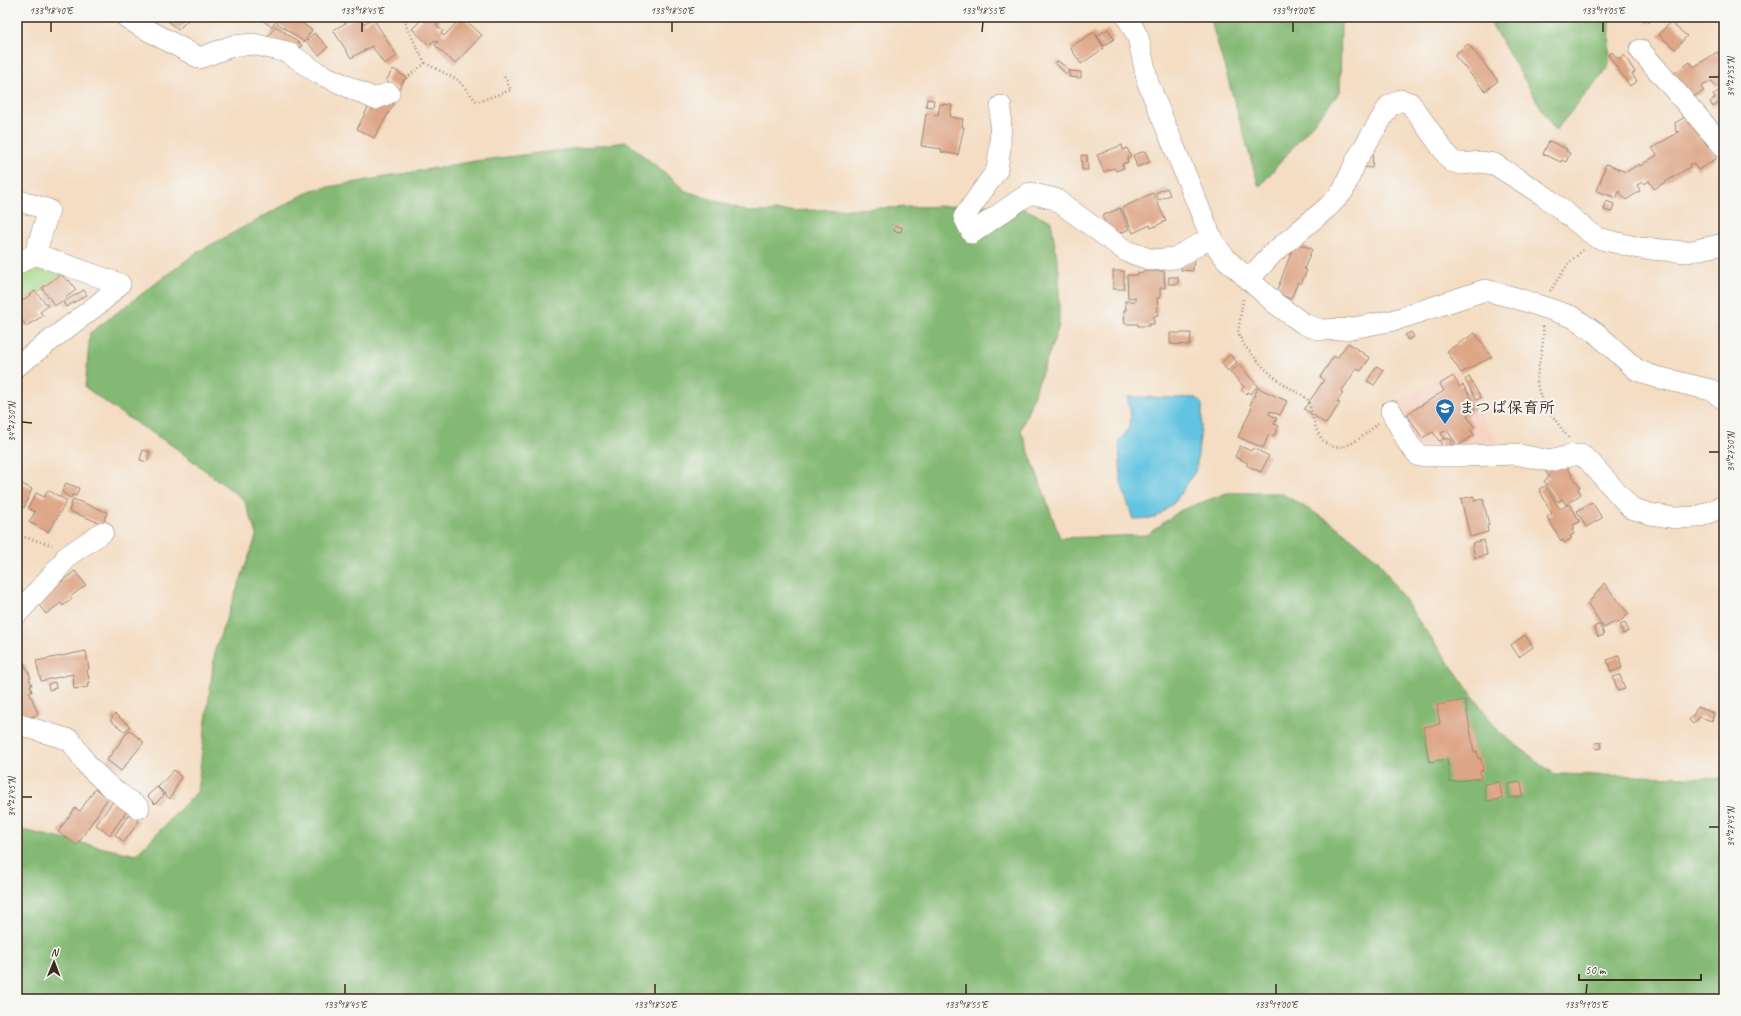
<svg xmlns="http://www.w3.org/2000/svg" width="1741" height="1016" viewBox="0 0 1741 1016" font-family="Caveat,'Klee One',sans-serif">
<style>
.built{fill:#f5d2c3}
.green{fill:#a5d988;stroke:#708253}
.forest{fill:#84b974;stroke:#607249}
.water{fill:#63c4e1;stroke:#4f7780}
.building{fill:#dea687}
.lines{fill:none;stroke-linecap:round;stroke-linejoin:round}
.minor-casing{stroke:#988470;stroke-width:22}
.path{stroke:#988470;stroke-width:2.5;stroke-dasharray:1 3;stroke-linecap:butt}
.minor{stroke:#fff;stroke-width:21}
.ticks{fill:none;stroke:#3b2a1e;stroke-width:1.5}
.labels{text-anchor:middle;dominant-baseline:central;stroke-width:4;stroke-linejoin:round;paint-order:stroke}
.poi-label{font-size:16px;font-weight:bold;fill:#3b2a1e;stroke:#f6f6f2;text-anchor:start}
.neatline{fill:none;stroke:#3b2a1e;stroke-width:1.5}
.ticks-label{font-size:10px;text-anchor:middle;fill:#3b2a1e}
</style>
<rect width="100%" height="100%" fill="#f6f6f2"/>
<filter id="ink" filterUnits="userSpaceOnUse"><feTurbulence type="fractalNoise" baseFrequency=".025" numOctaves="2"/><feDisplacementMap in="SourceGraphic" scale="8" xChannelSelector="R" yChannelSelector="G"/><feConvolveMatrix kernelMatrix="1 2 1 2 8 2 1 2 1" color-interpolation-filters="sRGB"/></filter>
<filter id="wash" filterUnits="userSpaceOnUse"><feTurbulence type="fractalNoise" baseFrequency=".012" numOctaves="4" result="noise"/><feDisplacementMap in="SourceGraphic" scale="16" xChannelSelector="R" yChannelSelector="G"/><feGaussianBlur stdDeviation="0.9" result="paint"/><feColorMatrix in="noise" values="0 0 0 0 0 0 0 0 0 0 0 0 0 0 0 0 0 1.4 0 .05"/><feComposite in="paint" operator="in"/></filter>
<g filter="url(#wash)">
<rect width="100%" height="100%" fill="#f4ddc3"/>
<polygon class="built" points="1455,369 1498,445 1415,448 1394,405"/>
<polygon class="green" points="35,260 71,272 23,304 17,295 17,271"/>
<g class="forest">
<polygon points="1210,17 1341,17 1340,92 1259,187"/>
<polygon points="1487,17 1610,17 1609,66 1555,131"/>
<polygon points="627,142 686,191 749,212 1013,204 1051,221 1059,271 1059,326 1021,430 1060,538 1147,535 1181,510 1227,493 1281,493 1332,523 1378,560 1420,623 1499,732 1554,774 1724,778 1724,999 17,999 17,831 22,830 136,855 197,792 215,650 257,534 244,500 173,446 119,412 85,387 90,333 196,253 312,190 475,161"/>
</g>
<path class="water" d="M1127 397 1196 398 1202 404V420L1196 470 1175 502 1155 518 1133 519 1121 483 1119 440C1134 426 1132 416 1127 397Z"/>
<g id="blocks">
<g class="building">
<polygon points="164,17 195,17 192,20 190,18 178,30"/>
<polygon points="261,17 278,17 272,27 259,18"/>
<polygon points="281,17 293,17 312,30 304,42 277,23"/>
<polygon points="357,17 359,17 364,24 373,18 397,56 384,64 372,46 351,58 333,30"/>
<polygon points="424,17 437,17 441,20 436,25 443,31 441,33 444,36 462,17 482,35 455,64 435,45 438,42 435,40 429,45 412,29"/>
<polygon points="1624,17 1632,17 1628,21"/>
<polygon points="1642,17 1654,17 1648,23"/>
<polygon points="1670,22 1687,36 1675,49 1659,35"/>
<polygon points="276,26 302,45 295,55 268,36"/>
<polygon points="1108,29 1114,39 1104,46 1097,36"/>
<polygon points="1094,32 1104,48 1081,64 1070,47"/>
<polygon points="314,33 328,47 319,55 306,41"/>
<polygon points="1468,44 1498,81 1485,91 1454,55"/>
<polygon points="1612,52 1618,59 1624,55 1635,72 1632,74 1637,81 1630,86 1608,55"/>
<polygon points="1717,52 1724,63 1724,82 1716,87 1712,81 1706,84 1701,87 1704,91 1686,101 1669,77 1690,62 1694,67"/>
<polygon points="1058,61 1070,70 1066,74 1055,63"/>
<polygon points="393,69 406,77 399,89 386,81"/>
<polygon points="1070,71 1081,72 1081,78 1069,77"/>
<polygon points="1724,87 1724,111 1719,103 1713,107 1710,102 1715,98 1713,95"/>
<polygon points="375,94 394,104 374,138 357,129"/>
<polygon points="927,99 934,100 933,107 926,106"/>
<polygon points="940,104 952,105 950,117 963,119 962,127 964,127 958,155 941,152 942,149 921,146 926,114 938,115"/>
<polygon points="1688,115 1716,159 1698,170 1693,163 1689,165 1690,167 1654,189 1649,181 1644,184 1643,182 1637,185 1640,191 1626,200 1619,191 1617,198 1597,191 1606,164 1626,172 1639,164 1640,166 1657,155 1652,148 1680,131 1676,132 1675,123"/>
<polygon points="1549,141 1567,149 1566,151 1570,153 1566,162 1562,160 1561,162 1543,154"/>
<polygon points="1122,145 1123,150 1127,148 1131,156 1127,158 1128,162 1122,164 1124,168 1116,171 1114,168 1104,172 1097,155"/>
<polygon points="1145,151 1150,162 1137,167 1133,155"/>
<polygon points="1360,153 1373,153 1372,168 1359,167"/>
<polygon points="1081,155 1087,155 1088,170 1082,170"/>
<polygon points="1167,188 1170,195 1159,200 1155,193"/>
<polygon points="1153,193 1166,221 1151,228 1150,225 1133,233 1122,208"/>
<polygon points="1606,201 1614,204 1612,212 1604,210"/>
<polygon points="1120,208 1129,229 1112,237 1102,216"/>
<polygon points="17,216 19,216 18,226 17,226"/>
<polygon points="895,226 902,227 901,232 894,231"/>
<polygon points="1295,242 1312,249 1304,269 1307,270 1301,284 1298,282 1291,299 1276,293"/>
<polygon points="1181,256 1194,256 1193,271 1181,270"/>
<rect x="1113" y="271" width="11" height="18"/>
<polygon points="1148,271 1164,271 1165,288 1160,288 1160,298 1157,298 1158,315 1154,316 1154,324 1149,324 1149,326 1138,326 1138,324 1125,324 1124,310 1126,310 1125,301 1135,301 1135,297 1128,298 1127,275 1138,275 1137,273"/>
<polygon points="61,274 67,281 69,280 76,290 55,306 42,288"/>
<rect x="1169" y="277" width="9" height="7"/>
<polygon points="84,290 87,295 66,307 63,302"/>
<polygon points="35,291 48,306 40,312 43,316 26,326 17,314 17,305"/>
<polygon points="1411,332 1414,337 1408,340 1405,335"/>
<polygon points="1170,333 1191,333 1190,345 1170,344"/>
<polygon points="1475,333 1492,357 1461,373 1447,351"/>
<polygon points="1348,343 1370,358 1361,371 1357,368 1341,392 1343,393 1337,402 1340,403 1326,424 1304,409 1324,380 1320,377 1334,356 1337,358"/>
<polygon points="1230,355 1237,362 1228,371 1221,363"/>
<polygon points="1239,365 1258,386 1250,394 1248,392 1246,394 1241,390 1244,387 1230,372"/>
<polygon points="1377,366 1384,371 1374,385 1367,381"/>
<polygon points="1453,376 1460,387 1463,385 1472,399 1470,400 1475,409 1467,415 1474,427 1471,430 1474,435 1457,446 1447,430 1441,433 1444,438 1442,439 1451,439 1451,448 1441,449 1441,440 1439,441 1433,432 1422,438 1407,414 1444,391 1440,384"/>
<polygon points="1469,377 1481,398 1477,400 1465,380"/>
<polygon points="1258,388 1287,401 1280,415 1270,411 1269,414 1277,418 1274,424 1279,426 1274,436 1269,434 1263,448 1238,437 1252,407 1250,405"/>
<polygon points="1240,446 1251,451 1253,448 1269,456 1261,472 1246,465 1248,463 1235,457"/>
<polygon points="143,450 150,452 147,462 140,460"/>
<polygon points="1561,459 1580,487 1578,489 1581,494 1566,505 1562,499 1558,502 1544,481 1549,477 1545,471"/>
<polygon points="66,483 79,488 76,496 72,495 71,498 62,492"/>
<polygon points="22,484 32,489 24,508 17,505 17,495"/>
<polygon points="1545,486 1560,509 1570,504 1580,522 1573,525 1575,528 1572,530 1574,534 1570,536 1572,538 1564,543 1563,540 1561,541 1547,517 1552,514 1539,489"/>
<polygon points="48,490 67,501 48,532 29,522 35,512 28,508 36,493 44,497"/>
<polygon points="1474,496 1475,501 1483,499 1489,525 1487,526 1488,532 1470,537 1461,499"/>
<polygon points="73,499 107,512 103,524 69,511"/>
<polygon points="1592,502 1602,518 1586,527 1577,511"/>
<polygon points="1484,540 1487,555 1475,558 1472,543"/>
<polygon points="75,571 86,585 70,597 72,599 63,606 61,603 46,614 36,601"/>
<polygon points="1604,583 1629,614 1618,623 1616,621 1604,628 1588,604"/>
<polygon points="1625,623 1629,631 1623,634 1620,625"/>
<polygon points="1600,624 1604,635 1598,637 1594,627"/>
<polygon points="1525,635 1533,647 1519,657 1511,645"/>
<polygon points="86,651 89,669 87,670 90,683 87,683 88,687 74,689 73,674 41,681 36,661"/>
<polygon points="1619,656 1622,668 1611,672 1607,660"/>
<polygon points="24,663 31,678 29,679 32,685 30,685 32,692 29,692 38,713 36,715 21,721 17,707 17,690 21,688 19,686 17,687 17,666"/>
<polygon points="1620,675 1625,689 1618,691 1613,677"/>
<polygon points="55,682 56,688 49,690 48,684"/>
<polygon points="1465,700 1474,752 1477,751 1478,759 1481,758 1483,770 1480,771 1481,778 1450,782 1447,759 1429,762 1423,727 1440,724 1437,705"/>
<polygon points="1697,707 1714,713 1712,721 1700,717 1693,724 1689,720 1694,714"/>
<polygon points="115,714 130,726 125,732 110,720"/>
<polygon points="129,730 144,742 121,771 107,760"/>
<polygon points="1601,742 1602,748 1596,749 1595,743"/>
<polygon points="174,770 181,777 170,799 158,787"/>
<polygon points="1500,782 1502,799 1486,801 1484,784"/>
<polygon points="1521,782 1523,796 1509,798 1508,784"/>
<polygon points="157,787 164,795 155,804 147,796"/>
<polygon points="95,789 108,798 77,845 58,832 75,808 80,811"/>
<polygon points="114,800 128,809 110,835 96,825"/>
<polygon points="129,814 139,821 124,842 115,835"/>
</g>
</g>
</g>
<g filter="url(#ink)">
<use href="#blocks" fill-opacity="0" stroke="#988470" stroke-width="1"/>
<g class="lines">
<g class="minor-casing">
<g id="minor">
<polyline points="126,17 140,26 200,58 232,46 253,44 287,52 318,73 375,99 389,93"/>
<polyline points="1127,17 1138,37 1148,83 1213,242 1227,260 1276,304 1304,324 1321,330 1347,329 1395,320 1485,290 1516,298 1573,317 1596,333 1637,370 1652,376 1711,390 1724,399"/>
<polyline points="1640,50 1724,147"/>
<polyline points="1001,106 1000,149 997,170 964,217 972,233 1030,193 1055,199 1126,251 1152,260 1175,258 1212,237"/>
<polyline points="17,200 49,210 35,254"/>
<polyline points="17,264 35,254 120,284 101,302 17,366"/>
<polyline points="1249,279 1273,253 1328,207 1343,191 1357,159 1389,106 1401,100 1410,103 1451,161 1462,164 1480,162 1494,164 1543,195 1597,238 1639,248 1687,252 1724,244"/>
<polyline points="1391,411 1409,444 1419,456 1468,456 1515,454 1550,461 1573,455 1581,455 1588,460 1631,508 1650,514 1675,518 1698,517 1724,506"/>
<polyline points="17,614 63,563 66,557 103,532"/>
<polyline points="17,724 70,740 88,766 109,786 139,808"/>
</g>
</g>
<g class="path">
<polyline points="425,63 458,80 477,102 511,90 503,74"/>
<polyline points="403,81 425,63 406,26 405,17"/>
<polyline points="1550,291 1569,263 1583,250"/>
<path d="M1243 299 1238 333 1244 345 1264 368 1283 384 1307 398C1312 410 1313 428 1322 439 1338 460 1365 435 1378 423"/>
<path d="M1543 326C1545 345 1538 361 1537 380 1536 398 1559 424 1569 439"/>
<polyline points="17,535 52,545"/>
</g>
<use href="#minor" class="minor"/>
</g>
</g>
<path class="ticks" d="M51 32V22M362 32V22M672 32V22M982 32 983 22M1293 32V22M1603 32V22M1709 77H1719M22 422 32 423M1709 452H1719M22 797H32M1709 827H1719M345 994V984M655 994V984M966 994V984M1276 994V984M1586 994 1587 984"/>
<defs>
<g id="school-pin" transform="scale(1)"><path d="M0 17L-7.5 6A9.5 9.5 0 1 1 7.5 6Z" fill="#1f6fb2" stroke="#f6f6f2"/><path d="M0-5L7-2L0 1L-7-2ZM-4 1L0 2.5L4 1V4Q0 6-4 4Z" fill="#fff"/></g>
</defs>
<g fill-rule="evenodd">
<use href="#school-pin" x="1445" y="408"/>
</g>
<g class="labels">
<g class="poi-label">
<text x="1459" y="408">まつば保育所</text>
</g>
</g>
<rect width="1741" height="1016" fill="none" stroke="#f6f6f2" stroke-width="44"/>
<g transform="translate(54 962) rotate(1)" stroke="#f6f6f2" stroke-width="3" paint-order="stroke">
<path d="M0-3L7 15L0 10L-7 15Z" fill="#3b2a1e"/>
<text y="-6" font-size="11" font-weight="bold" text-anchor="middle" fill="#3b2a1e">N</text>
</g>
<path d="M1579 974v6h122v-6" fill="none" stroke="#3b2a1e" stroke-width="2"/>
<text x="1585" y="974" font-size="12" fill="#3b2a1e" stroke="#f6f6f2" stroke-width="3" paint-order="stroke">50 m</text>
<rect x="22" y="22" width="1697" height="972" class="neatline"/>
<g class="ticks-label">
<text x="51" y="14">133°18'40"E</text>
<text x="362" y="14">133°18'45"E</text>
<text x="672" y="14">133°18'50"E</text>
<text x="983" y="14">133°18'55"E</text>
<text x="1293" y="14">133°19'00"E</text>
<text x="1603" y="14">133°19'05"E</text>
<text transform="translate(1730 77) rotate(-90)" y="4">34°27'55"N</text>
<text transform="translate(11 422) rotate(-90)" y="4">34°27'50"N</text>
<text transform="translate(1730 452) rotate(-90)" y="4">34°27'50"N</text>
<text transform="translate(11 797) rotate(-90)" y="4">34°27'45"N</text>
<text transform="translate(1730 827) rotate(-90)" y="4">34°27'45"N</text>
<text x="345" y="1008">133°18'45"E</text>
<text x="655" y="1008">133°18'50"E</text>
<text x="966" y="1008">133°18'55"E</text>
<text x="1276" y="1008">133°19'00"E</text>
<text x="1586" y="1008">133°19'05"E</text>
</g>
</svg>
